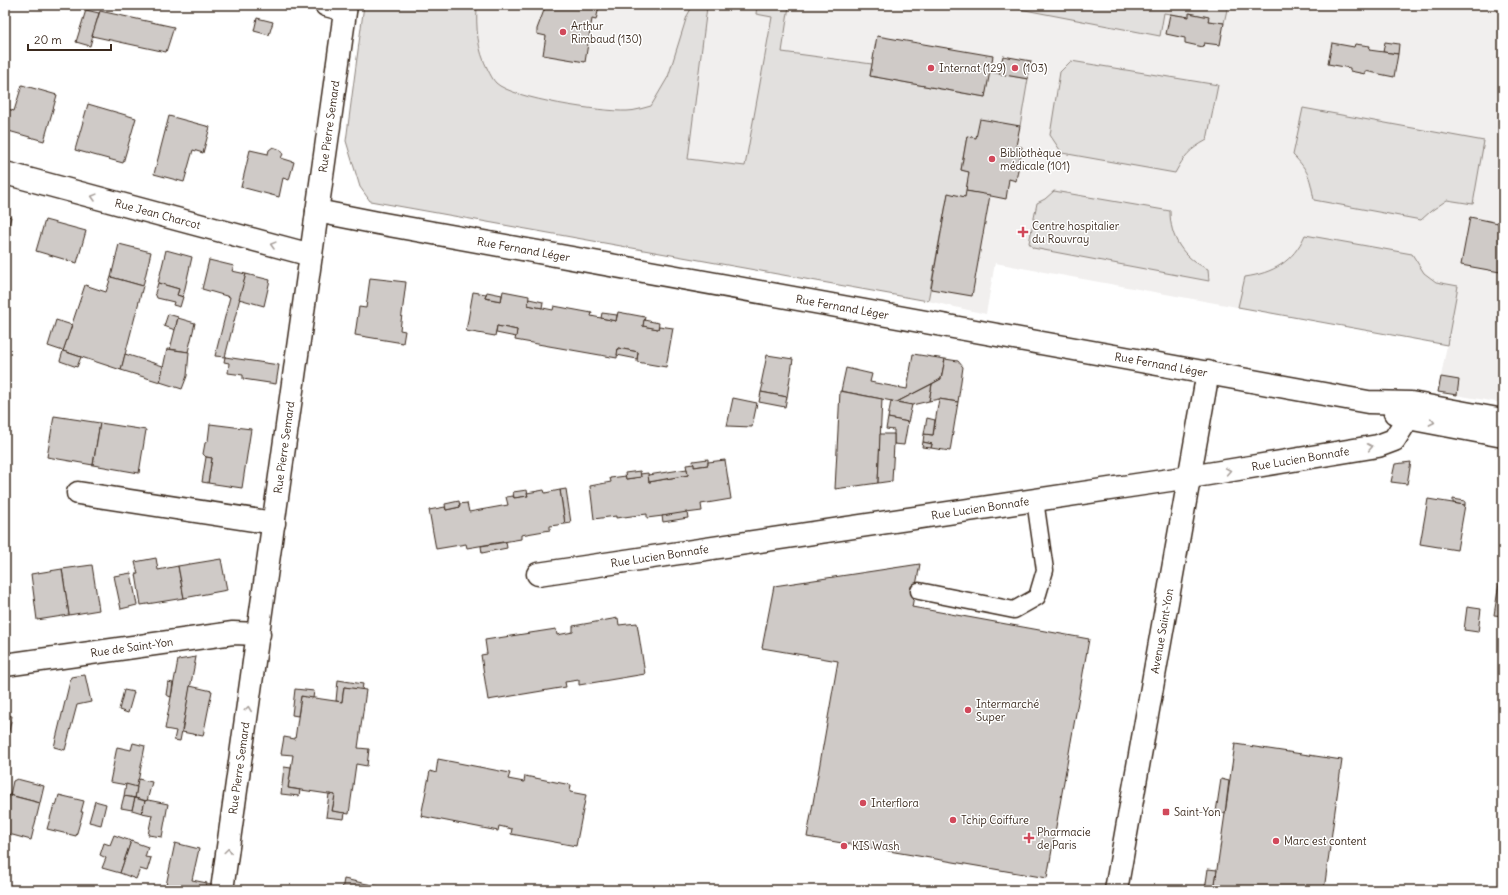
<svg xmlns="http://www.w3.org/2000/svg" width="1508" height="895" viewBox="0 0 1508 895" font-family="Delius,sans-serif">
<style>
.built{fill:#f1efee}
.green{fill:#e2e0de;stroke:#8e857e}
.building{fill:#cfcac7;stroke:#3b2a1e}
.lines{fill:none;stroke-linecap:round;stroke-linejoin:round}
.lane-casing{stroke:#3b2a1e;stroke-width:19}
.street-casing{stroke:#3b2a1e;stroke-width:25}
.lane{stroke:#fff;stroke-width:16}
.street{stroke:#fff;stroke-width:22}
.oneway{stroke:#a79f9a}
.poi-dot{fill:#d1495b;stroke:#fff;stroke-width:1.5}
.labels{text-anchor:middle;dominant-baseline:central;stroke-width:3;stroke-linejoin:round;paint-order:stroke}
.poi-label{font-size:11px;fill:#3b2a1e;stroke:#fff;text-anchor:start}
.street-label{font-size:11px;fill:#3b2a1e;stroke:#fff}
</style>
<rect width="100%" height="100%" fill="#fff"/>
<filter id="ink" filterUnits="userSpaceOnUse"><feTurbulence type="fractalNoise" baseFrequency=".025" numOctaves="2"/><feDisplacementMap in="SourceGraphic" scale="8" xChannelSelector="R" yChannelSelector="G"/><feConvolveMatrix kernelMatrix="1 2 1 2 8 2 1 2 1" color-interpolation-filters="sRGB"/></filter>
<g filter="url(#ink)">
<polygon class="built" points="364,5 1503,5 1503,403 1438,392 1447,345 995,263 986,314 928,301 370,201 360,187 346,141"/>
<g class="green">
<path d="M364 5H477C476 28 477 49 488 70 490 74 493 80 496 83 513 99 602 112 627 111 635 111 643 108 651 106L668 77 687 16 693 5H733L732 10 707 7 688 159 745 166 772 17 756 14 757 5 789 6 782 52 872 64 870 76 985 97 989 72 1028 79 1020 126 976 138 967 136 961 170 969 172 965 197 948 194 928 301 370 201 360 187 346 141Z"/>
<polygon points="999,5 1228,5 1224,23 1208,21 1208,17 1190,13 1189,17 1164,13 1160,36"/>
<path d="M1071 61 1218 85 1207 140C1189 150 1185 155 1175 173L1062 153 1050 135 1060 72Z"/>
<path d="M1303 108 1484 141 1473 204 1447 200 1431 211 1421 220 1314 200C1310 178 1309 171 1293 155Z"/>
<path d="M1054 191 1170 211C1170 238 1183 258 1208 269L1209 281 1033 248 1029 243 1037 203 1045 199Z"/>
<path d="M1305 235 1412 254 1424 273 1436 282 1458 286 1447 345 1238 307 1245 277C1273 273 1293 262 1305 235Z"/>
</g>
<g class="building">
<polygon points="546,5 595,5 599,7 596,20 592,19 585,62 543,55 546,36 537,34 537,29"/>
<polygon points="627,5 648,5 647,9"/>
<polygon points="86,10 99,13 90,46 76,42"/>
<polygon points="100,11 174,27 166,52 92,36"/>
<polygon points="1189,13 1209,17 1208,21 1224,23 1220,45 1204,43 1203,47 1185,43 1185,38 1166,34 1170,14 1189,17"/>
<polygon points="257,18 273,22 269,35 254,31"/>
<polygon points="877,36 993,56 985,97 870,76"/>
<polygon points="1385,42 1399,44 1398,54 1383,52"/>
<polygon points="1332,43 1354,47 1355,44 1370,46 1369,50 1398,54 1394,77 1365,71 1365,74 1350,71 1350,68 1328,64"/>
<polygon points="1003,56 1031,61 1028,79 999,74"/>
<polygon points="22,85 57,95 44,141 5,130 5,120 8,109 14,111"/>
<polygon points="88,104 136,118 123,163 75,150"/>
<polygon points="169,116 210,127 203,153 193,150 184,182 154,174"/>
<polygon points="980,119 1020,126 1016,146 1022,147 1016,181 1009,179 1006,199 966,191 969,172 961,170 967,136 976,138"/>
<polygon points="273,147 281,150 283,154 281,158 294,162 289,180 283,178 279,197 241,187 250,150 268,154 269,150"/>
<polygon points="966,191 990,195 972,296 931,289 948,193 965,197"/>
<polygon points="5,215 11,217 5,240"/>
<polygon points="1470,217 1503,224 1503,256 1500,272 1461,265"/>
<polygon points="45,220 86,231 77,263 36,251"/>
<polygon points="119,244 151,252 143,286 111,277"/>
<polygon points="166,250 192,257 183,297 177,295 179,289 158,283"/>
<polygon points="209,260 234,266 232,271 246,274 225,357 215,356 230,297 202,289"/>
<polygon points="246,274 270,280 264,306 239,299"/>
<polygon points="111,277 143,286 121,370 63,351 85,285 106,292"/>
<polygon points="370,278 406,282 400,330 405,331 403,343 355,335 359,307 366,308"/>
<polygon points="158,283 179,289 177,295 183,297 180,307 173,305 174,302 157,298 155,293"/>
<polygon points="503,291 529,296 528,305 553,310 554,306 592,313 591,316 616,321 618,312 645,317 643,326 658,329 659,326 673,328 666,367 637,362 638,352 618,348 617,358 515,340 517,330 497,326 495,336 466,331 473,292 486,294 485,298 501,301"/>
<polygon points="487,292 502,295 501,301 485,298"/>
<polygon points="529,299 543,302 542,308 528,305"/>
<polygon points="602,313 617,315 616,321 601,318"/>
<polygon points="168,314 178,317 175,330 164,326"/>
<polygon points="178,318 195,323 188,352 170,349"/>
<polygon points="56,320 72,325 63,351 48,346"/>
<polygon points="644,320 659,323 658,329 643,326"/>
<polygon points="497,326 517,330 516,337 496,333"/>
<polygon points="618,348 638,352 637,359 617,355"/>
<polygon points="167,349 189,352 187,376 182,389 160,382"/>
<polygon points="63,351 81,357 77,367 60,361"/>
<polygon points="125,354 163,366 160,382 121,370"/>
<polygon points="913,354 945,359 941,379 897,402 841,391 846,368 872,374 870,382 907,389"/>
<polygon points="767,355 793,359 787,397 761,392 763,384 761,384"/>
<polygon points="225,357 279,365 276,384 243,379 243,375 228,373 229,363 224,362"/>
<polygon points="945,359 958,361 963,367 958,402 939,399 929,401 932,384 941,379"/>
<polygon points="1441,377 1459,380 1457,395 1438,392"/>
<polygon points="932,384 929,401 912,405 897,402"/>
<polygon points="840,391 882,399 878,483 835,489"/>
<polygon points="761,392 787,397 785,407 759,402"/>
<polygon points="733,398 757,403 752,427 727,426"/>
<polygon points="939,399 958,402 950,451 931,448 932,444 923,442 924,434 933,435"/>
<polygon points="891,401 912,405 908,422 888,418"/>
<polygon points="54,416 100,423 93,465 47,457"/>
<polygon points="888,418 908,422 904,445 894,444 894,430 886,429"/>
<polygon points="927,418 935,420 933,435 924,434"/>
<polygon points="100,423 146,430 139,473 93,465"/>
<polygon points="210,424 251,429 242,488 208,483 212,458 206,457 203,454 205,443 208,441"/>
<polygon points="880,434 894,434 894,444 892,481 878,483"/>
<polygon points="923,442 932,444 931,448 922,447"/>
<polygon points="206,457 212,458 208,483 202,482"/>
<polygon points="708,459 708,465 694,467 693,461"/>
<polygon points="725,460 731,499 701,504 702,511 647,518 647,514 616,518 616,516 594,519 590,486 611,482 610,478 626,476 626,479 641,477 640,474 648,473 649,482 688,475 686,465 694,464 694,467 708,465 708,462"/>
<polygon points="1411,462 1407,484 1391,482 1395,464"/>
<polygon points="687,469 688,475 649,482 648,475"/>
<polygon points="640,471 641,477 626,479 625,473"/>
<polygon points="566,489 571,523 565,524 560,490"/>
<polygon points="527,490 528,496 514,498 513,492"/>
<polygon points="544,490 545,493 560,490 565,524 550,526 550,530 521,535 521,539 467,548 466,544 436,549 429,510 445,507 446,510 460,507 459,504 467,503 469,512 508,505 506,497 513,496 514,498 528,496 527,493"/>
<polygon points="1428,499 1465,505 1457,550 1420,544"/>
<polygon points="1453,499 1465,501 1465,505 1453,503"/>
<polygon points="459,501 460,507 446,510 445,504"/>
<polygon points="687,512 688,518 663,522 662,516"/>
<polygon points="506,542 507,548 482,553 481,546"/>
<polygon points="156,558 158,570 178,566 184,598 141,605 136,574 138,574 135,562"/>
<polygon points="221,559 227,590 184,598 178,566"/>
<polygon points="920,564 912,607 1089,639 1047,878 807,837 838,661 762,648 774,586"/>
<polygon points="92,565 99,610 69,615 62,569"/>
<polygon points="62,569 69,615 37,620 31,574"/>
<polygon points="1501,571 1503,571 1503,616 1494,615"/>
<polygon points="131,573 137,605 121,609 114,576"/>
<polygon points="1467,607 1481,609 1478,632 1464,630"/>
<polygon points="618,618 619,625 637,623 645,674 579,685 579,680 565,682 566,687 488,700 481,655 487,654 485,640 556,629 557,635 573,632 573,626"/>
<polygon points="196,657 180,741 174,740 176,731 165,729 178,660"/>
<polygon points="85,675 91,702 77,705 65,750 54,747 71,677"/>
<polygon points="338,680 363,684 362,690 344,687 342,702 336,701"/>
<polygon points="168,682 173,683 171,697 166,695"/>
<polygon points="190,686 212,691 203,736 182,732"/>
<polygon points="344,687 366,690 358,748 369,749 367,766 356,764 349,814 332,811 335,795 288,788 293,755 281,754 284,737 295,739 301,696 342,702"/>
<polygon points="295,689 314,691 313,698 301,696 298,716 292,715"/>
<polygon points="124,690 134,692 128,713 119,710"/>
<polygon points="5,715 12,716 5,752"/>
<polygon points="133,743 145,746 137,787 110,782 117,747 131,750"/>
<polygon points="1235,744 1342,760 1324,890 1214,890"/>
<polygon points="438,759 510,773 508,779 524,782 525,776 571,785 570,792 586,795 576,846 511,834 512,829 499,826 498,831 421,816 430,771 436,773"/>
<polygon points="284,767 291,768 288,788 300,790 299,796 281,794"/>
<polygon points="17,779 44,786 40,803 10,795 13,781"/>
<polygon points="138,779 152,782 147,801 135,798"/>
<polygon points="1221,779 1229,781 1225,813 1216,812"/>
<polygon points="126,784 137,787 135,798 124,796"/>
<polygon points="329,794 335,795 332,811 345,813 344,819 326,817"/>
<polygon points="9,795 40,803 31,840 5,833 5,809"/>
<polygon points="59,795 84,801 81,812 83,812 76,836 47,829 54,805 56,806"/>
<polygon points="124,796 135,798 132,810 121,808"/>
<polygon points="135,798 145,801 142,813 132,810"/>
<polygon points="148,800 168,804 162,837 148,835 152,815 142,813 145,801"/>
<polygon points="95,801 106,804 101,825 89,822"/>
<polygon points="114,835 131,841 120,873 102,868 106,858 100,855 104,843 110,845"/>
<polygon points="131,841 148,847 145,857 151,858 147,871 140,869 136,879 120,873"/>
<polygon points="175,843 199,849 192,880 207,883 205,890 165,890"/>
<polygon points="1208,869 1217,870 1214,890 1205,890"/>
<polygon points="344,879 395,890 342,890"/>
<polygon points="153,886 165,889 165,890 152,890"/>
</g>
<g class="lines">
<g class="lane-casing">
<polyline id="lane" points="919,591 1014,610 1037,597 1045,570 1035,500"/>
</g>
<g class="street-casing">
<g id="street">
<polyline points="326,5 345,10"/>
<path id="s1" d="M5 173 311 255"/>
<path id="s2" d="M317 211 378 223 1368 402 1411 403 1503 420"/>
<polyline points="1395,413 1408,418 1503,436"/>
<polyline points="78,493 274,523"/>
<path id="s3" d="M538 574 1190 477 1378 446 1394 440 1408 418"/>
<path id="s4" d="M5 665 233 633 259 634"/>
<path id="s5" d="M222 890 346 5"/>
<path id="s6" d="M1116 890 1208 372"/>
</g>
</g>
<use href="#lane" class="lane"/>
<use href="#street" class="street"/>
</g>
<defs><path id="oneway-chevron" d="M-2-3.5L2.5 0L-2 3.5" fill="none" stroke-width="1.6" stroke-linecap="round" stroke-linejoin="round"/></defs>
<g class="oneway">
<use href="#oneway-chevron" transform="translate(94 197) rotate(-165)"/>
<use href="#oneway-chevron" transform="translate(273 245) rotate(-165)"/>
<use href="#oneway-chevron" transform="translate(1432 422) rotate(11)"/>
<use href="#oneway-chevron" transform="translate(1370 447) rotate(-10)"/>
<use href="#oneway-chevron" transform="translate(1228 471) rotate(-10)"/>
<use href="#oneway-chevron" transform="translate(248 709) rotate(-82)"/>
<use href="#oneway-chevron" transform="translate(228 851) rotate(-82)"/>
</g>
</g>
<g class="poi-dot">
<circle cx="563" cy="32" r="4"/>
<circle cx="931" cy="68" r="4"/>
<circle cx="1015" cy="68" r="4"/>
<circle cx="992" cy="159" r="4"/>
<path d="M1021 226h4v4h4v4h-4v4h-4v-4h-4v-4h4z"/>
<circle cx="968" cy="710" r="4"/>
<circle cx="863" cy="803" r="4"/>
<rect x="1162" y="808" width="8" height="8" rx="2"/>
<circle cx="953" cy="820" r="4"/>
<path d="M1027 832h4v4h4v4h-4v4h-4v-4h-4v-4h4z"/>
<circle cx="1276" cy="841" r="4"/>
<circle cx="844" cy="846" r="4"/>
</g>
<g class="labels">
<g class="poi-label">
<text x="571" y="26">Arthur<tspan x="571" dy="13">Rimbaud (130)</tspan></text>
<text x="939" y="68">Internat (129)</text>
<text x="1023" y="68">(103)</text>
<text x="1000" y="153">Bibliothèque<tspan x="1000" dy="13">médicale (101)</tspan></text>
<text x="1032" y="226">Centre hospitalier<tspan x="1032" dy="13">du Rouvray</tspan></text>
<text x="976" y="704">Intermarché<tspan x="976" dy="13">Super</tspan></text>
<text x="871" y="803">Interflora</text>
<text x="1174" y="812">Saint-Yon</text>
<text x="961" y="820">Tchip Coiffure</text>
<text x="1037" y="832">Pharmacie<tspan x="1037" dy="13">de Paris</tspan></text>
<text x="1284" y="841">Marc est content</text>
<text x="852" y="846">KIS Wash</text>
</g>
<g class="street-label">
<text stroke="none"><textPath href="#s5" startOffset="771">Rue Pierre Semard</textPath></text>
<text stroke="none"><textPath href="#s1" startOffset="158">Rue Jean Charcot</textPath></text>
<text stroke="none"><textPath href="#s2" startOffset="210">Rue Fernand Léger</textPath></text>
<text stroke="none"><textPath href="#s2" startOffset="534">Rue Fernand Léger</textPath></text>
<text stroke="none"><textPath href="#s2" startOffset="858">Rue Fernand Léger</textPath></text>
<text stroke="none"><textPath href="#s5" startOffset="447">Rue Pierre Semard</textPath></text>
<text stroke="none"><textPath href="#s3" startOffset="771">Rue Lucien Bonnafe</textPath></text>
<text stroke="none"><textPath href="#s3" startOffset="447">Rue Lucien Bonnafe</textPath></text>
<text stroke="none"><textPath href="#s3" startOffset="123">Rue Lucien Bonnafe</textPath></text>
<text stroke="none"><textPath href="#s6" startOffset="263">Avenue Saint-Yon</textPath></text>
<text stroke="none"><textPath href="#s4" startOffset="128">Rue de Saint-Yon</textPath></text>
<text stroke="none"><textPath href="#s5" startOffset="123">Rue Pierre Semard</textPath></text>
</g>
</g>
<rect width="1508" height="895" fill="none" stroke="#fff" stroke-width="20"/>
<rect x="10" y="10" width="1488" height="875" fill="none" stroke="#3b2a1e" stroke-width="1.5" filter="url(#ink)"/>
<path d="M28 44v6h83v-6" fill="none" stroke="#3b2a1e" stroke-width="2"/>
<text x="34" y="44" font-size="12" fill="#3b2a1e" stroke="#ffffff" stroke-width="3" paint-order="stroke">20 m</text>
</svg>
